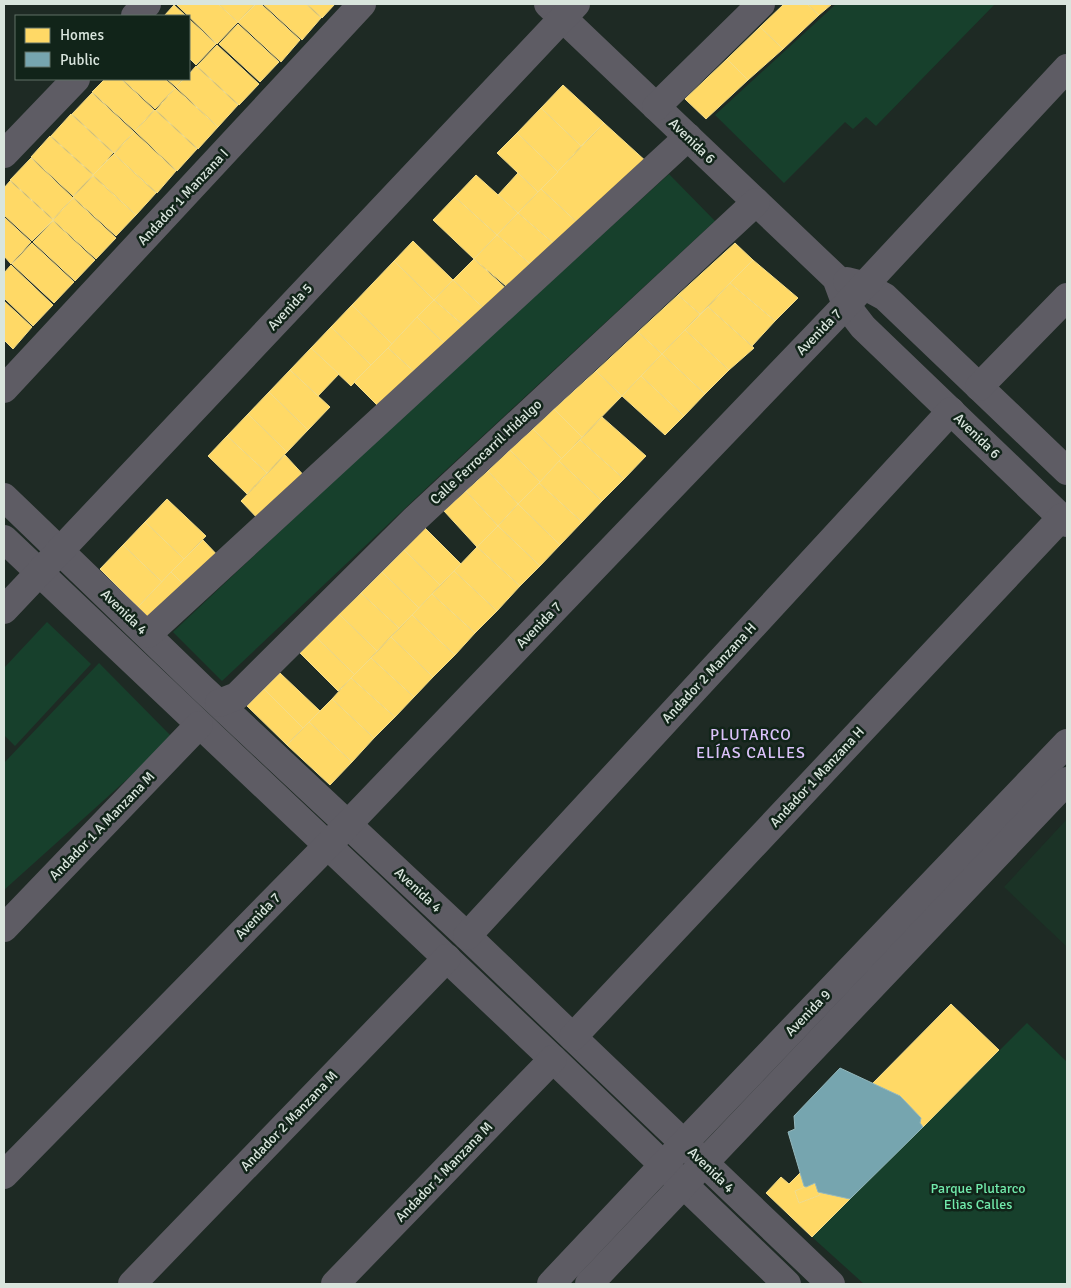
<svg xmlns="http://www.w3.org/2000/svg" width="1071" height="1288" viewBox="0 0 1071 1288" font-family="Signika,sans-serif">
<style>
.built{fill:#1b3326}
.green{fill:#17402c}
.homes{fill:#ffd966;stroke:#f4dd8a}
.public{fill:#76a5af;stroke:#94b8bd}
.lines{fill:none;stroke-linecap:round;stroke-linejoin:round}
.minor{stroke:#5e5c64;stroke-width:28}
.labels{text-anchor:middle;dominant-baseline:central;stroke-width:5;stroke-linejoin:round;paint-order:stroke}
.street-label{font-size:14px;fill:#d9e5dd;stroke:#112419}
.park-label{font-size:14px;fill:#71eaab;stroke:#112419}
.quarter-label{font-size:16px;letter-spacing:1px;fill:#dbc2fa;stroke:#112419}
</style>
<rect width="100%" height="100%" fill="#1e2a24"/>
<polygon class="built" points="1067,819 1067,947 1004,887"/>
<g class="green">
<polygon points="836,4 995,4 876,126 866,117 853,129 845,122 784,183 715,115"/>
<polygon points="669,174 715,221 435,480 222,681 173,632 395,423"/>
<polygon points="47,622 91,664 15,746 4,735 4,668"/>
<polygon points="99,663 173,738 4,890 4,763"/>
<polygon points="1027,1023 1067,1062 1067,1284 864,1284 812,1237"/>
</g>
<g class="homes">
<polygon points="176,4 218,4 238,22 217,44"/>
<polygon points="218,4 255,4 238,22"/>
<polygon points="256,4 261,4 300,40 281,62 238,22"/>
<polygon points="263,4 306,4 321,18 302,40"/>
<polygon points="307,4 335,4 322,18"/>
<polygon points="784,4 807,4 819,15 783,49 760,27"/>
<polygon points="807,4 832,4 819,15"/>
<polygon points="174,5 186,16 164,16"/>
<polygon points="189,19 216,44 196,65 189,58"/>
<polygon points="238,24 279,62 260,82 219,44"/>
<polygon points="760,27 783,49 748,80 727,59"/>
<polygon points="217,45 259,84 239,105 197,66"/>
<polygon points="727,59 748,80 706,119 685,99"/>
<polygon points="196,66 238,105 218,127 176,87 184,79 189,79 189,74"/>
<polygon points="105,79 121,79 154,110 135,131 92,92"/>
<polygon points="122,79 165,79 175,88 155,109"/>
<polygon points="167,79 183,79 176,87"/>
<polygon points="563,85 604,123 581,146 541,108"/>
<polygon points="175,88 218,127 198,149 156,110"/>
<polygon points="92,93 134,132 114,153 72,114"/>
<polygon points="541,108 581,146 558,172 517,133"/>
<polygon points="155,110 197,149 177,171 135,131"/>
<polygon points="71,114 113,153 94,175 51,136"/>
<polygon points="604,123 649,164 582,227 541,189"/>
<polygon points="134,132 176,171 157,193 114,154"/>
<polygon points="517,133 558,172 538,192 497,153"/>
<polygon points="50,136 93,175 73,196 31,157"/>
<polygon points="114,154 156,193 136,215 93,175"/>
<polygon points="31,158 73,198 53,219 10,180"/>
<polygon points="518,173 538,192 518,213 498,195"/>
<polygon points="476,175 518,213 497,235 455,197"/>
<polygon points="93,176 136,215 116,236 73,197"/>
<polygon points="10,181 53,220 32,241 4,215 4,188"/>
<polygon points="541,189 582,227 559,248 518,213"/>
<polygon points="455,197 497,235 474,259 433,220"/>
<polygon points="73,198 116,238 96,259 53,220"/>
<polygon points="518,213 559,248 536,269 497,235"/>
<polygon points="4,217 31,242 11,264 4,256"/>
<polygon points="53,221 95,260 75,281 33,242"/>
<polygon points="497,235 536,269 512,291 474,259"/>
<polygon points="413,241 453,280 434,300 394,261"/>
<polygon points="32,243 74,282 54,303 12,264"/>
<polygon points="735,243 753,260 700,314 678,295"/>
<polygon points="474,259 511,293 489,313 453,280"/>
<polygon points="753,260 798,298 775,321 730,283"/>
<polygon points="394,261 434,300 392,344 352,305"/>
<polygon points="11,265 53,305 33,326 4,298 4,273"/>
<polygon points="453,280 489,313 470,331 434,300"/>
<polygon points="730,283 775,321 752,346 708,307"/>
<polygon points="678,295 700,314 662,354 638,332"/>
<polygon points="434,300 470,331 450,349 417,317"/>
<polygon points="4,301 32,327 13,349 4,340"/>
<polygon points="352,305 392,344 371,365 331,327"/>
<polygon points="708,307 754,348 729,370 685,330"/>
<polygon points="417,317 450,349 420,377 388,348"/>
<polygon points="331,327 371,365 351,386 311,348"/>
<polygon points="685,330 729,370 705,394 662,354"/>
<polygon points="638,332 662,354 622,396 596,371"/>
<polygon points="311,348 339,374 318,396 290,370"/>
<polygon points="388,348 420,377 383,411 354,382"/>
<polygon points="662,354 705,394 684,416 641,376"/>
<polygon points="290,370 330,407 308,430 269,392"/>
<polygon points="596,371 622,396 582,437 554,409"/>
<polygon points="641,376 684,416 665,435 622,396"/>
<polygon points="269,392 308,430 287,452 248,414"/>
<polygon points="554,409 582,437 562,459 533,429"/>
<polygon points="248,414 287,452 267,473 227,436"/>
<polygon points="602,417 646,456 624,479 580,440"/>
<polygon points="533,429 562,459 540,482 510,450"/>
<polygon points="227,436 267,473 247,494 208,456"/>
<polygon points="580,440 624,479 602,501 559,461"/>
<polygon points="510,450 540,482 518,504 488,471"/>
<polygon points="285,455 308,480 262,523 241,501"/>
<polygon points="559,461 602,501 582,522 539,483"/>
<polygon points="488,471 518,504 498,526 466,491"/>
<polygon points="539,483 582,522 560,545 518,504"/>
<polygon points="466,491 498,526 477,547 444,511"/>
<polygon points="167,499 206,536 184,559 145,522"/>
<polygon points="518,504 560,545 540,566 498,526"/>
<polygon points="145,522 184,559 162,582 123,545"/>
<polygon points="498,526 540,566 520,586 477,547"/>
<polygon points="425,528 461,564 440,585 404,550"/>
<polygon points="203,540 222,560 189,590 171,572"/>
<polygon points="123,545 162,582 138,607 100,569"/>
<polygon points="477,547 520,586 497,611 454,571"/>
<polygon points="404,550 440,585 419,608 382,572"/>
<polygon points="454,571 497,611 475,633 432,594"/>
<polygon points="171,572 189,590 154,623 138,607"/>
<polygon points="382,572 419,608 399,628 361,593"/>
<polygon points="361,593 399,628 377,651 339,614"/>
<polygon points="432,594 475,633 455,655 412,615"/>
<polygon points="339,614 377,651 355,675 316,637"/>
<polygon points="412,615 455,655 433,677 391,637"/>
<polygon points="316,637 355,675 338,691 300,653"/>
<polygon points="391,637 433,677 414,697 371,658"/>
<polygon points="371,658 414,697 395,717 351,678"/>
<polygon points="280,673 320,711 303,728 264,689"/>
<polygon points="351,678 395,717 374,738 332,699"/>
<polygon points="264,689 303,728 287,745 247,706"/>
<polygon points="332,699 374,738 352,762 309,722"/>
<polygon points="309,722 352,762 330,785 287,745"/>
<polygon points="951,1004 999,1050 923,1127 920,1123 921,1118 900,1096 872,1084"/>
<polygon points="800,1173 804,1186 806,1187 795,1191 799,1203 820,1195 818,1192 850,1199 812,1237 766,1193 781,1177 789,1184"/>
<polygon points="815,1183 820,1195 799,1203 795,1191"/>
</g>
<polygon class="public" points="840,1068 900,1096 921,1118 920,1123 923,1127 850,1199 818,1192 815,1183 806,1187 804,1186 788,1132 795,1129 794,1116"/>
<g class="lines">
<g class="minor">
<polyline points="548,4 836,278 846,305 863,327 1067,523"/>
<polyline points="135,16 147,4"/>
<polyline points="656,107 761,4"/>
<polyline points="4,154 76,79"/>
<polyline points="847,281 863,285 885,297 1067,471"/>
<polyline points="979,387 1067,297"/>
<polyline points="4,389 362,4"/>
<polyline points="4,497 202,688 467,936 831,1284"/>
<polyline points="4,539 553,1059 787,1284"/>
<polyline points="4,610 576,4"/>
<polyline points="148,634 688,137"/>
<polyline points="219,703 237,696 415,519 756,202"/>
<polyline points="4,928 199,725"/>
<polyline points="467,936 951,411"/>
<polyline points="573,1037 1062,517"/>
<polyline points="4,1175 327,846 846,305 1067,68"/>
<polyline points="132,1284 447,958"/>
<polyline points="335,1284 553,1059"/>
<polyline points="551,1284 683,1144 1067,743"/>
<polyline points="589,1284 1067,781"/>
</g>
</g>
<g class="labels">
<g class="street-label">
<text transform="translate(692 141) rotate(44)">Avenida 6</text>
<text transform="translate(183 197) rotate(-47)">Andador 1 Manzana I</text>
<text transform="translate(290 307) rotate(-47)">Avenida 5</text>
<text transform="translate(819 332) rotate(-46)">Avenida 7</text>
<text transform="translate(977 436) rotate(44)">Avenida 6</text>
<text transform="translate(486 452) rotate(-43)">Calle Ferrocarril Hidalgo</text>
<text transform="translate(124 612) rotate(44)">Avenida 4</text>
<text transform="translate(539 625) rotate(-46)">Avenida 7</text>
<text transform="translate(709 673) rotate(-47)">Andador 2 Manzana H</text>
<text transform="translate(817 777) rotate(-47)">Andador 1 Manzana H</text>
<text transform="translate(102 826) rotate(-46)">Andador 1 A Manzana M</text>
<text transform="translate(418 890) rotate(43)">Avenida 4</text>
<text transform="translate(258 916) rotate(-46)">Avenida 7</text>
<text transform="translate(808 1013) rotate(-46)">Avenida 9</text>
<text transform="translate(289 1121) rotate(-46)">Andador 2 Manzana M</text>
<text transform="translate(711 1170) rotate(44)">Avenida 4</text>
<text transform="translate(444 1172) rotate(-46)">Andador 1 Manzana M</text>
</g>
<g class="park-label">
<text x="978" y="1188">Parque Plutarco<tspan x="978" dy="16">Elias Calles</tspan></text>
</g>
<g class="quarter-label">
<text x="751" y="735">PLUTARCO<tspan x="751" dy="18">ELÍAS CALLES</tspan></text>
</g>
</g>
<rect width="1071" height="1288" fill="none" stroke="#d9e5dd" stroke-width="10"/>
<rect x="15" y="15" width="175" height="65" fill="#112419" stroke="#617167"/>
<rect x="25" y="28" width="25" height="15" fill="#ffd966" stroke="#617167"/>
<text x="60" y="40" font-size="15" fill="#d9e5dd">Homes</text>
<rect x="25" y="52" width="25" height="15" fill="#76a5af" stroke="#617167"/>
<text x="60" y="65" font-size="15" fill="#d9e5dd">Public</text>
</svg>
